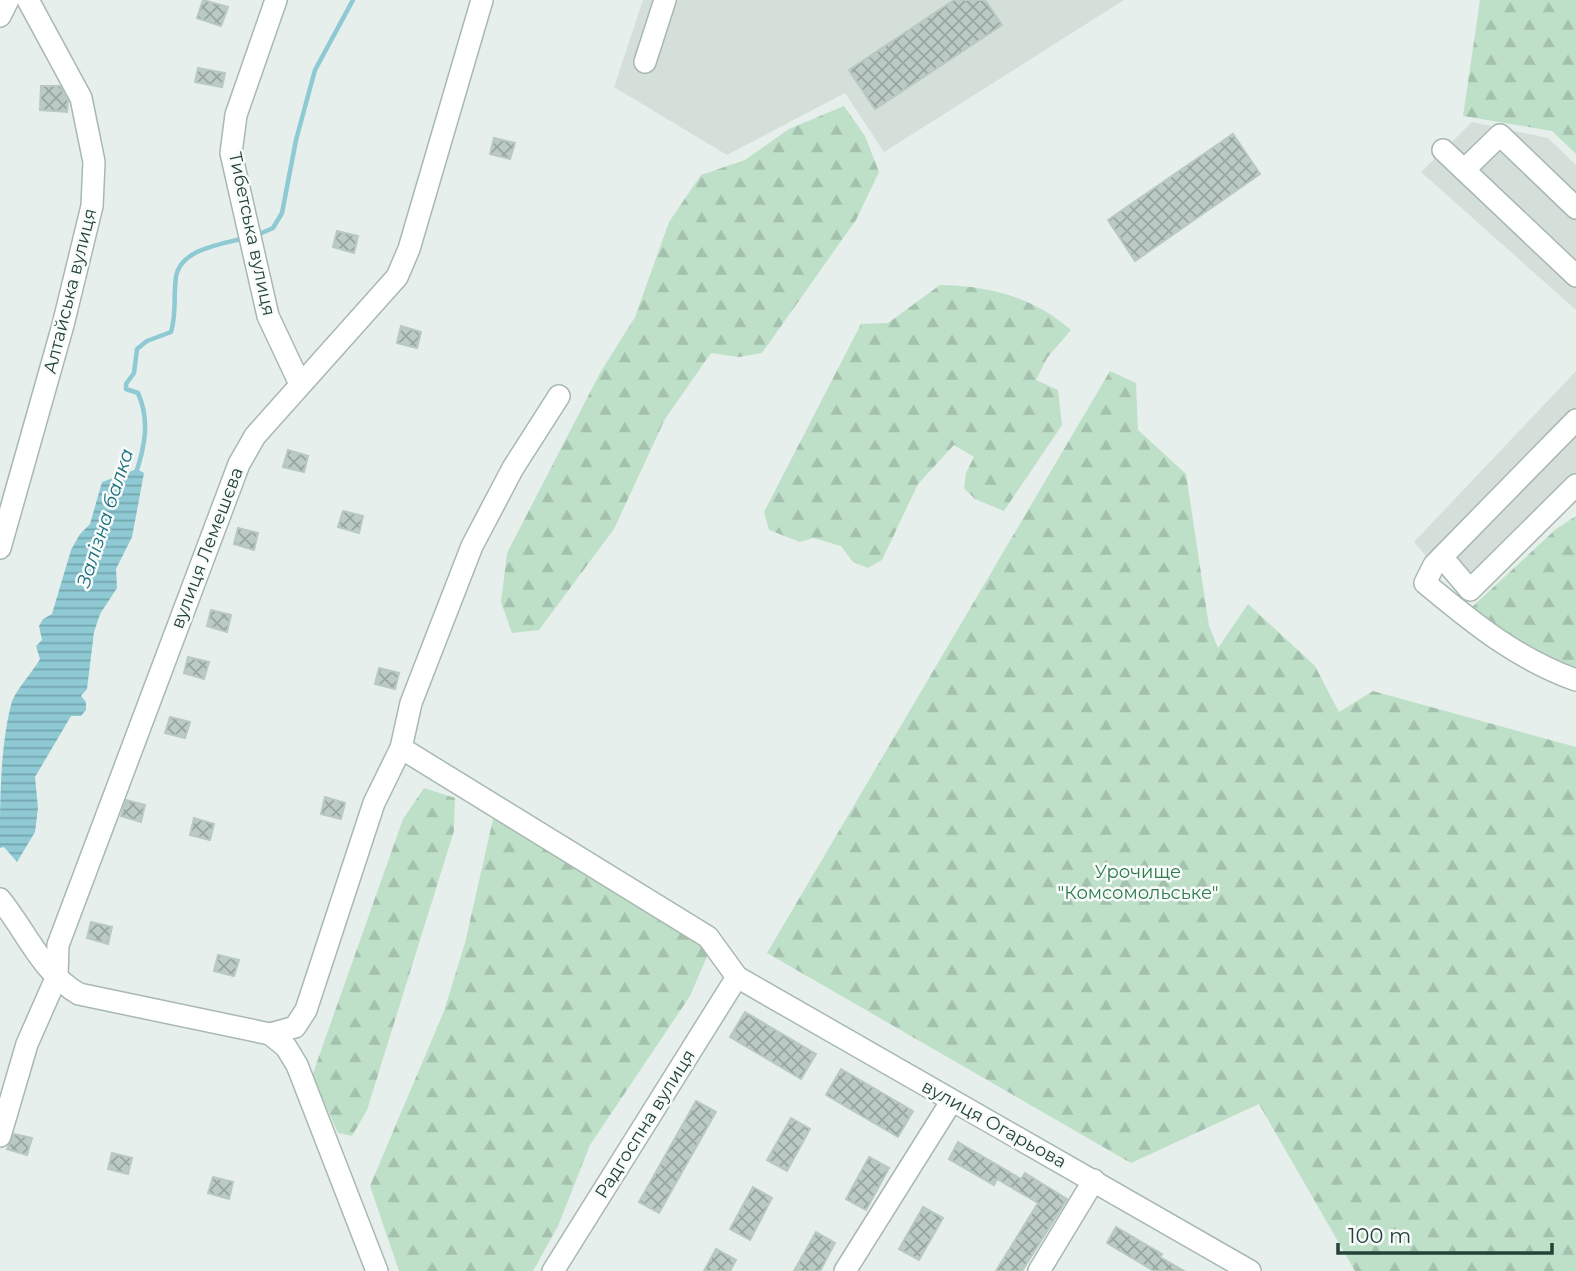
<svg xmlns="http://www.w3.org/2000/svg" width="1576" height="1271" viewBox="0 0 1576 1271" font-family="Montserrat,sans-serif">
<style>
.built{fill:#d4dfda}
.forest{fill:url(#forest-firs)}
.water{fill:url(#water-rules)}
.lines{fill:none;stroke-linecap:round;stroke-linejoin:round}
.stream{stroke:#8ec9d4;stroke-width:4.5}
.building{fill:url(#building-cross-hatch);stroke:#b8c9c2;stroke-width:2}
.minor-casing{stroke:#a8b8b2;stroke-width:24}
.minor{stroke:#fff;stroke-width:21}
.labels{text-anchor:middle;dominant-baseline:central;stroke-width:5;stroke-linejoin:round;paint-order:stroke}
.street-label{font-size:18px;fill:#24423a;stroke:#f7fbf9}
.park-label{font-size:18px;fill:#2d7a4b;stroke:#f7fbf9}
.water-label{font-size:19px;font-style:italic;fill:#1c6f80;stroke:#f7fbf9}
</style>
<defs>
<pattern id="forest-firs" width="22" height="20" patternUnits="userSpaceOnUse" patternTransform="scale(1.75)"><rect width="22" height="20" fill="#bfe0c8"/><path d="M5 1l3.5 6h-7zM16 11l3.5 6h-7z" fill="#a4c1ad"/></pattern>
<pattern id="water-rules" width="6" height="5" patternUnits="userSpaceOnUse" patternTransform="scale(1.75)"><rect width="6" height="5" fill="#8ec9d4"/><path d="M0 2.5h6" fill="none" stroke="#74a5ad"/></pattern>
<pattern id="building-cross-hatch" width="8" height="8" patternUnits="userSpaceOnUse" patternTransform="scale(1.75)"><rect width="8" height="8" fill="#bbcac4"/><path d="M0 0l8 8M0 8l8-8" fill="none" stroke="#98a6a0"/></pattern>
</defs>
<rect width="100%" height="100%" fill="#e6efeb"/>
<g class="built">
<polygon points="643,0 1124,0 884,152 845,93 727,155 614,87"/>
<polygon points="1472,122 1548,138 1576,165 1576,310 1421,172"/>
<polygon points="1576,371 1576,496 1465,602 1414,542"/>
</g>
<g class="forest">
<polygon points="1480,0 1576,0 1576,154 1552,131 1463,116"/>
<polygon points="844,106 865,136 879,172 856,220 762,353 739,357 711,353 665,419 614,529 539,630 512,633 501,602 507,553 600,373 635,317 669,222 701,175 745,160 789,129"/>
<path d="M940 285C990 286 1034 297 1071 330L1047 358 1036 380 1058 390 1062 425 1004 511 975 499 964 488 966 473 974 457 954 445 918 484 882 560 868 568 853 562 841 546 813 538 800 542 769 530 764 512 861 324 888 323Z"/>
<polygon points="1110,371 1136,383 1138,430 1186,474 1209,626 1218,648 1248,604 1315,666 1339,712 1373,691 1576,747 1576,1271 1355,1271 1259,1104 1131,1163 767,953"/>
<polygon points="1576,516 1576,669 1519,645 1471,608 1556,529"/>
<polygon points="424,788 455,798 454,831 367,1110 352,1136 338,1133 312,1076 403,819"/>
<polygon points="496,806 712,945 690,996 590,1145 558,1226 533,1271 399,1271 370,1186 444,1011 465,943"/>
</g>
<path class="water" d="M137 469 144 473 132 537 116 569 117 588 100 614 94 632 87 689 81 696 86 702V710L81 716H71L35 777 38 808 35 832 17 862 4 847 0 848C0 800 0 746 12 701 19 686 32 673 40 659L36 646 42 640 39 626 43 619 52 614 71 550 80 534 90 524 102 482Z"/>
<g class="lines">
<g class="stream">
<polyline points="257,235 273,228 282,213 296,140 315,70 353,0"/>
<path d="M136 473C145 446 150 420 138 393L126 389V384L134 373 137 349 147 341 171 332C177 311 173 297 176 277 180 249 222 244 245 238"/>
</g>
</g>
<g class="building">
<polygon points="203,0 228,7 221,26 197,18"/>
<polygon points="954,0 985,0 1002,25 875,109 849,70"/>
<polygon points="198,68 225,73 222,87 195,82"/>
<polygon points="41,86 60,86 68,101 67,112 40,110"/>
<polygon points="1233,134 1260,174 1135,261 1108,220"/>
<polygon points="494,138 515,143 510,159 490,154"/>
<polygon points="337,231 358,236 354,253 333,247"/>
<polygon points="401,326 421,332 417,348 397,343"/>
<polygon points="288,450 308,456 304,472 283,467"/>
<polygon points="343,511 363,516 359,533 338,527"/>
<polygon points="238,528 258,533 254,550 234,544"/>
<polygon points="211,610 231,615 227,632 207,626"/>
<polygon points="188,657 209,662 204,679 184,673"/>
<polygon points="379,668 399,673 395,689 375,684"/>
<polygon points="170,717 190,722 185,738 165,733"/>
<polygon points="325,797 345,803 341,819 321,814"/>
<polygon points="126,800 145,805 141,822 121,816"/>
<polygon points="194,818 214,824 210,840 190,835"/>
<polygon points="91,922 112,927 108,944 87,938"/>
<polygon points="218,955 239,960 234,976 214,971"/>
<polygon points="745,1012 816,1054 801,1079 730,1037"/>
<polygon points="841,1069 913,1111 898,1137 826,1095"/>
<polygon points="696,1101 716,1112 659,1213 639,1202"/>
<polygon points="791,1118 810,1129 787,1171 767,1160"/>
<polygon points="14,1134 32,1138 27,1155 7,1149"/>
<polygon points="958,1142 1021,1179 1025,1173 1067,1199 1022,1271 996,1271 1038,1203 997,1179 994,1185 949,1159"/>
<polygon points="112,1153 132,1158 128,1174 108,1169"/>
<polygon points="869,1157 889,1168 866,1210 846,1199"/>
<polygon points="213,1177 233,1182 229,1199 208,1193"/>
<polygon points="753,1187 772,1198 750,1240 730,1229"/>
<polygon points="923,1207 943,1218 919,1260 899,1249"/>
<polygon points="1116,1227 1162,1254 1160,1257 1184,1271 1154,1271 1107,1243"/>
<polygon points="816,1232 835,1243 820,1271 794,1271"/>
<polygon points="716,1249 736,1260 730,1271 704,1271"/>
</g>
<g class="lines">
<g class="minor-casing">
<g id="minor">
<polyline points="276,0 236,115 231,153 268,316 300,384"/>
<polyline points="0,16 8,0"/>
<polyline points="645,62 665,0"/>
<polyline points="1443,150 1576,276"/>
<polyline points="1464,170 1500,135 1576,208"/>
<path d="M1576 420 1434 565 1425 583C1473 623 1517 659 1576 680"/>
<polyline points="0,548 63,325 92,206 94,162 81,98 28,0"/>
<polyline points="1442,557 1470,590 1576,485"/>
<polyline points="401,748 708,937 737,977 1250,1271"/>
<path d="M0 899C26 931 42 973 79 994L270 1034 286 1047 297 1065 377 1271"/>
<polyline points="270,1034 295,1027 306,1010 374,803 401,748 411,703 472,546 513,468 559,396"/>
<polyline points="0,1136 27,1044 57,976 58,945 239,464 255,436 397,277 409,249 482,0"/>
<polyline points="553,1271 737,977"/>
<polyline points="845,1271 951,1102"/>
<polyline points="1039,1271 1094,1180"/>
</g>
</g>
<use href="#minor" class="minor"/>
</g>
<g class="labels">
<g class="street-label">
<text transform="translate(252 234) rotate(78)">Тибетська вулиця</text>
<text transform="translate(70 291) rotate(-76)">Алтайська вулиця</text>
<text transform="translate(207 548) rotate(-69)">вулиця Лемешєва</text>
<text transform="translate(645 1124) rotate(-58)">Радгоспна вулиця</text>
<text transform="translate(994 1124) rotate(29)">вулиця Огарьова</text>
</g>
<g class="park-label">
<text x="1138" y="872">Урочище<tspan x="1138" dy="21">"Комсомольське"</tspan></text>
</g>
<g class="water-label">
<text transform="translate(105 518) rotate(-72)">Залізна балка</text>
</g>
</g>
<path d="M1338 1243v10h214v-10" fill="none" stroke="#24423a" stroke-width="3.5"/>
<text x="1348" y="1243" font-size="21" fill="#24423a" stroke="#f7fbf9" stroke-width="5" paint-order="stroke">100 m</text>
</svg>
